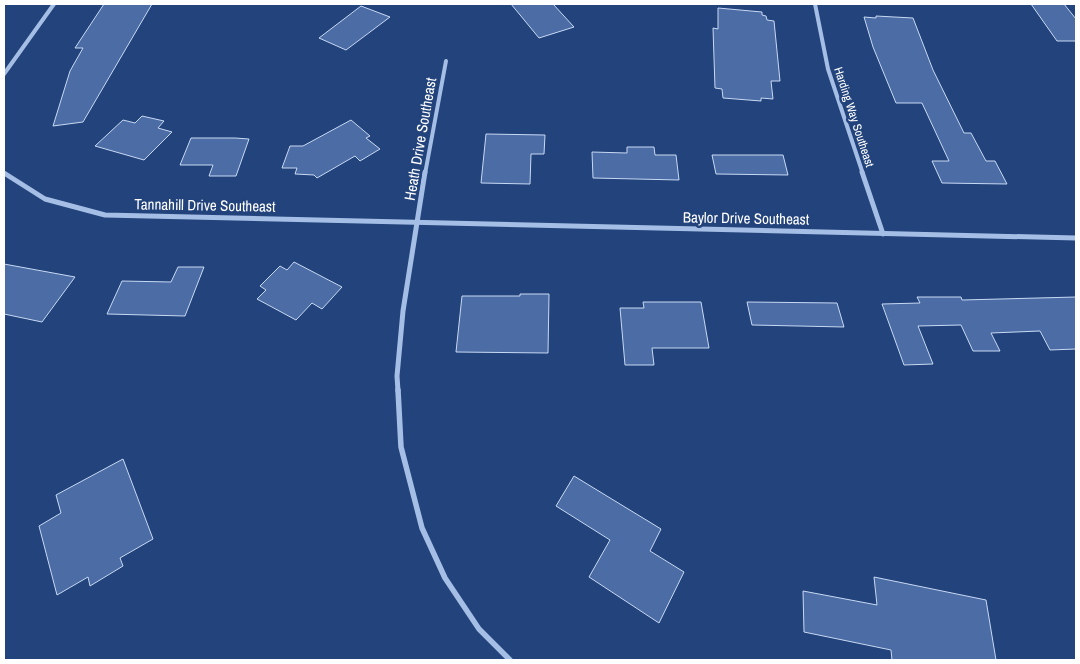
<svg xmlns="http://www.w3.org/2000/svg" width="1080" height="664" viewBox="0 0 1080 664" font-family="'Archivo Narrow',sans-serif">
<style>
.building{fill:#4b6ca4;stroke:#c8d9f4}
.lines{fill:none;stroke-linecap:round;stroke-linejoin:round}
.street-far2{stroke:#a5bee5;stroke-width:4}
.street-far1{stroke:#a5bee5;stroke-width:5}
.street{stroke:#a5bee5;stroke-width:5.5}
.labels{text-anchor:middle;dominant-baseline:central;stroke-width:5;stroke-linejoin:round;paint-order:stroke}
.far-street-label{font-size:12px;fill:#fff;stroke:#22437b}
.street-label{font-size:15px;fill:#fff;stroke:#22437b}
</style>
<rect width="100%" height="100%" fill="#22437b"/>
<g class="building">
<polygon points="104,4 152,4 83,122 53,126 70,71 83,48 75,48"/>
<polygon points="511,4 553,4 574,27 539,38"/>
<polygon points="1031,4 1064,4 1076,19 1076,41 1057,41"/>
<polygon points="361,6 390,17 346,50 319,38"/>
<polygon points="718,8 762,12 762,15 766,16 767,20 774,21 780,81 771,81 773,99 761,98 761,101 723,98 722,89 715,88 713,28 718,29"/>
<polygon points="876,16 913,18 933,70 964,133 971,133 986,161 995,161 1007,184 942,183 932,161 949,161 922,103 896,103 873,47 864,17 876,18"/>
<polygon points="142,116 164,121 158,128 172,132 144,160 95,146 123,120 135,123"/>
<polygon points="351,120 370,136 366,138 380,149 360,161 355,156 317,178 314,175 295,174 297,168 282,168 290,146 303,146"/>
<polygon points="486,134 545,135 544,154 531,154 530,184 481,183"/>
<polygon points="191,138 235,138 249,139 236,176 209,176 213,165 180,165"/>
<polygon points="627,147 654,147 655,155 676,155 679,180 593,178 592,152 627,153"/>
<polygon points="712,155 783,155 788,175 716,174"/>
<polygon points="294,262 342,287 322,309 312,303 296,320 257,299 266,290 260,286 280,266 287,270"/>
<polygon points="4,264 75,277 42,322 4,314"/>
<polygon points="178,267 204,267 185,316 107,314 122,281 171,282"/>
<polygon points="520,294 549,294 548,353 456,352 462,296 520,296"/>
<polygon points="917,297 961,297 962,300 1076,297 1076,349 1050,350 1040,331 991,333 1000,351 973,351 961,325 918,326 933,364 904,365 882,304 920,303"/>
<polygon points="643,302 701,302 709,348 652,348 654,365 625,365 620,308 644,308"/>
<polygon points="747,302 837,303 844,327 752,325"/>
<polygon points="123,459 153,539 120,558 123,566 90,586 88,577 57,595 39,526 61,513 56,495"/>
<polygon points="574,476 661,529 650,551 684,572 659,623 589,577 610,540 556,506"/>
<polygon points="874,577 986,600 996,660 892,660 891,650 804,632 803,591 877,605"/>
</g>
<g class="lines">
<g class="street-far2">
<polyline points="815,4 828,69 863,174"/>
<polyline points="4,74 54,4"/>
<polyline points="425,174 446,61"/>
</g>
<g class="street-far1">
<polyline points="862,172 883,234"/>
<polyline points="4,173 45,199 105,215 1076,238"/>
<polyline points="398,391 397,376 403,311 425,172"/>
</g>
<polyline class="street" points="398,390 401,447 422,528 445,578 479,629 510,660"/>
</g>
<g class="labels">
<g class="far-street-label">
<text transform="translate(854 117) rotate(72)">Harding Way Southeast</text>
</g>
<g class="street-label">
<text transform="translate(420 139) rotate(-80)">Heath Drive Southeast</text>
<text transform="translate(205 205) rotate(1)">Tannahill Drive Southeast</text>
<text transform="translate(746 218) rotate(1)">Baylor Drive Southeast</text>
</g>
</g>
<rect width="1080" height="664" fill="none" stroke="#ffffff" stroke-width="10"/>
</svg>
